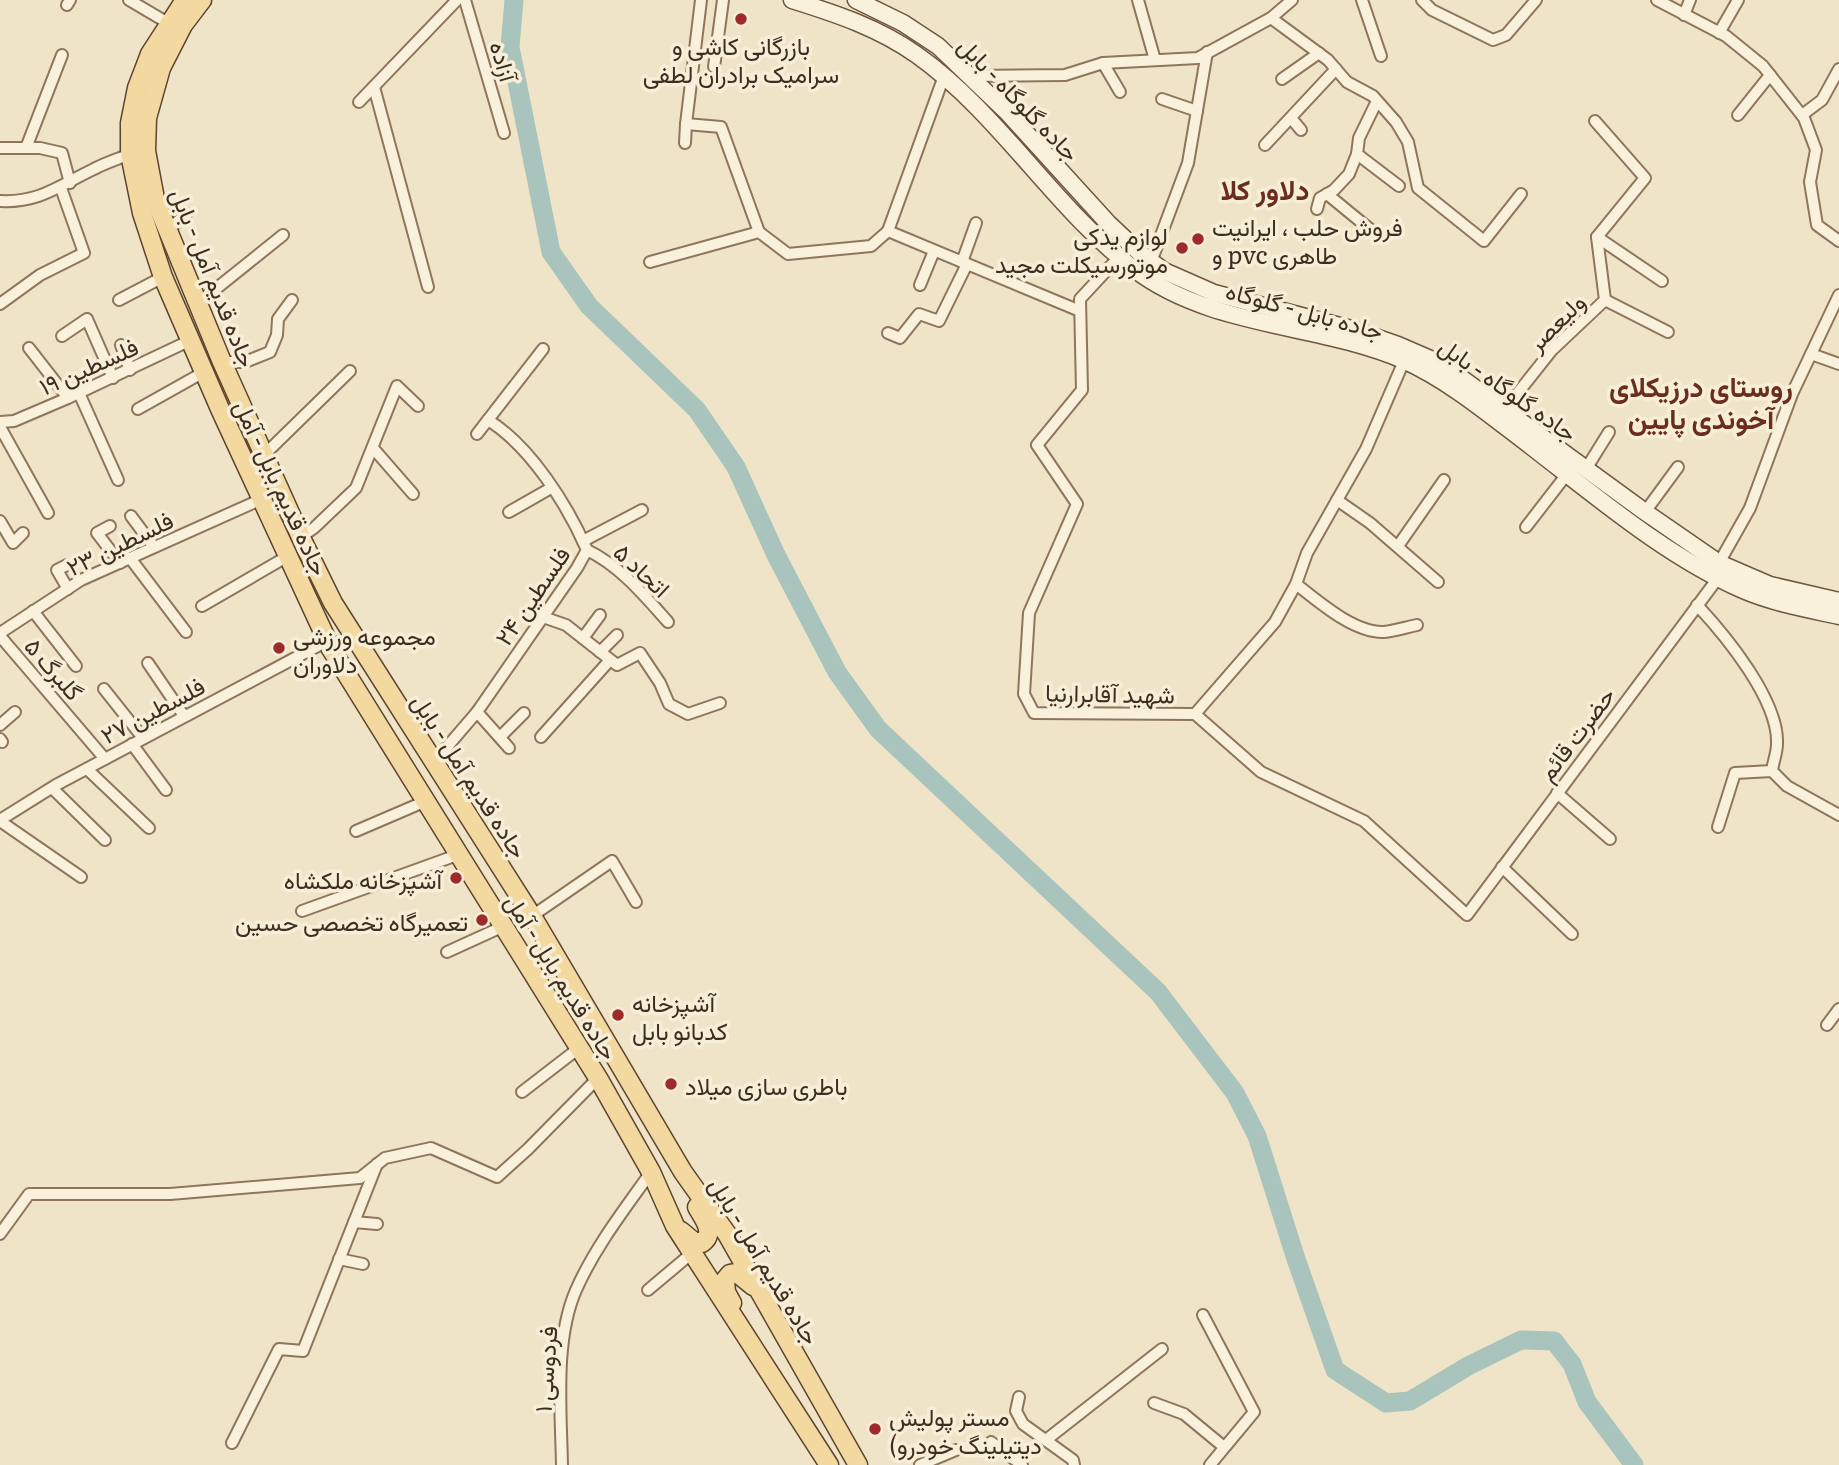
<svg xmlns="http://www.w3.org/2000/svg" width="1839" height="1465" viewBox="0 0 1839 1465" font-family="Literata,Vazirmatn,serif">
<style>
.lines{fill:none;stroke-linecap:round;stroke-linejoin:round}
.river{stroke:#a9c4bc;stroke-width:19}
.street-casing{stroke:#8d765c;stroke-width:14}
.secondary-casing{stroke:#6f573f;stroke-width:19}
.primary-casing{stroke:#5b4430;stroke-width:21}
.street{stroke:#faf1dc;stroke-width:10}
.secondary{stroke:#faf1dc;stroke-width:16}
.primary{stroke:#f3d9a0;stroke-width:18}
.poi-dot{fill:#9e2a2b;stroke:#f7eed8;stroke-width:2.5}
.labels{text-anchor:middle;dominant-baseline:central;stroke-width:7;stroke-linejoin:round;paint-order:stroke}
.poi-label{font-size:24px;fill:#3d2e20;stroke:#f7eed8;text-anchor:start}
.street-label{font-size:24px;fill:#3d2e20;stroke:#f7eed8}
.quarter-label{font-size:28px;font-weight:bold;fill:#6b2e1e;stroke:#f7eed8}
</style>
<rect width="100%" height="100%" fill="#f0e4c8"/>
<g class="lines">
<polyline class="river" points="514,0 510,47 551,252 589,306 697,410 736,467 776,555 837,672 878,729 1158,992 1235,1093 1257,1136 1296,1259 1335,1370 1386,1403 1410,1401 1468,1366 1521,1340 1554,1341 1572,1364 1587,1402 1634,1465"/>
<g class="street-casing">
<g id="street">
<polyline points="129,0 168,23"/>
<polyline points="465,0 504,133"/>
<polyline points="701,0 686,124 721,127 759,232"/>
<polyline points="1138,0 1155,60"/>
<polyline points="1362,0 1381,56"/>
<polyline points="1422,0 1432,10 1493,40 1506,35 1536,0"/>
<polyline points="1657,0 1726,36 1763,66 1804,118 1816,150 1810,182 1817,225 1839,241"/>
<polyline points="67,5 70,0"/>
<polyline points="1684,15 1690,0"/>
<polyline points="1271,18 1328,60 1347,82 1373,96 1396,122 1408,142 1418,188 1484,241 1521,194"/>
<polyline points="1719,33 1738,0"/>
<polyline points="1103,63 1120,92"/>
<polyline points="714,67 723,0"/>
<polyline points="944,76 888,231 1080,311"/>
<polyline points="970,76 1065,75 1103,63 1198,58 1271,18 1292,0"/>
<polyline points="1282,79 1319,53"/>
<polyline points="374,87 428,287"/>
<polyline points="1162,99 1197,111"/>
<polyline points="359,102 457,0"/>
<polyline points="1738,115 1770,75"/>
<polyline points="1802,115 1822,100 1839,69"/>
<polyline points="1291,118 1301,130"/>
<polyline points="685,143 686,124"/>
<polyline points="1265,145 1336,69"/>
<polyline points="0,148 40,148 62,153 70,183"/>
<polyline points="26,148 62,55"/>
<polyline points="1357,154 1399,186"/>
<polyline points="1327,194 1377,235"/>
<path d="M0 201C40 203 60 185 94 169 105 163 118 159 130 154"/>
<polyline points="1317,209 1320,198 1334,190 1349,174 1357,154 1359,138 1377,101"/>
<polyline points="167,231 186,214"/>
<polyline points="1597,237 1662,281"/>
<polyline points="1119,257 1080,299 1082,390 1037,445 1077,504 1029,613 1024,694 1034,713 1195,714"/>
<polyline points="650,262 759,232 788,254 871,246 888,231"/>
<polyline points="962,262 976,223"/>
<polyline points="1151,262 1188,163 1207,52"/>
<polyline points="920,285 934,251"/>
<polyline points="119,300 163,277"/>
<polyline points="1605,300 1668,332"/>
<polyline points="0,304 40,275 84,253 61,188"/>
<polyline points="197,304 283,235"/>
<polyline points="888,333 900,338 919,314 939,321 967,264"/>
<polyline points="62,336 87,319 113,378"/>
<polyline points="121,345 130,370"/>
<polyline points="29,348 68,398"/>
<polyline points="1811,354 1839,364"/>
<polyline points="1404,361 1366,449 1307,553 1296,584 1275,622 1195,714 1261,772 1364,821 1467,915 1718,578"/>
<polyline points="222,362 245,362 270,352 277,335 278,319 292,300"/>
<polyline points="79,393 118,480"/>
<polyline points="138,409 204,372"/>
<polyline points="1505,409 1552,350 1605,300 1597,237 1645,178 1595,121"/>
<polyline points="0,422 14,421 68,398 191,340"/>
<polyline points="0,427 48,513"/>
<polyline points="477,434 543,349"/>
<polyline points="373,448 413,494"/>
<polyline points="264,455 350,371"/>
<polyline points="1586,469 1609,432"/>
<polyline points="1337,500 1370,523 1438,582"/>
<polyline points="509,512 551,488"/>
<polyline points="1645,512 1678,467"/>
<polyline points="131,516 154,547"/>
<polyline points="0,521 13,543 23,533"/>
<polyline points="110,526 97,533 120,563"/>
<polyline points="1526,527 1567,474"/>
<polyline points="301,537 314,528 356,488 397,386 418,406"/>
<polyline points="583,541 642,510"/>
<polyline points="1398,546 1444,480"/>
<path d="M587 550C620 566 643 594 668 622"/>
<polyline points="130,558 186,632"/>
<polyline points="1719,563 1750,508 1792,394 1839,295"/>
<polyline points="67,565 57,570 68,589"/>
<path d="M1296 584C1319 602 1354 633 1384 632 1395 631 1407 627 1417 625"/>
<path d="M1697 605C1725 635 1779 700 1777 744 1777 753 1773 762 1772 771L1787 786 1839 815"/>
<polyline points="202,606 288,556"/>
<polyline points="33,611 76,666"/>
<polyline points="543,617 566,625 617,665 640,653 660,683 669,704 688,714 720,703"/>
<polyline points="0,633 81,580 262,499"/>
<polyline points="0,636 105,759"/>
<polyline points="583,638 600,615"/>
<polyline points="600,652 617,635"/>
<polyline points="148,663 184,716"/>
<polyline points="104,689 143,738"/>
<polyline points="477,712 509,748"/>
<polyline points="0,725 15,712"/>
<polyline points="500,737 524,713"/>
<polyline points="541,737 610,660"/>
<polyline points="0,739 2,742"/>
<polyline points="132,744 166,790"/>
<path d="M434 762 477 712 577 568 587 550C567 504 530 446 488 420"/>
<polyline points="87,769 149,828"/>
<polyline points="52,788 105,840"/>
<polyline points="1557,793 1610,839"/>
<polyline points="0,820 56,785 327,641"/>
<polyline points="0,821 81,877"/>
<polyline points="1718,827 1735,773 1772,771"/>
<polyline points="356,831 426,801"/>
<polyline points="1502,867 1572,934"/>
<polyline points="302,911 460,854"/>
<polyline points="532,916 612,861 636,902"/>
<polyline points="447,952 504,926"/>
<polyline points="1827,1025 1839,1009"/>
<polyline points="522,1092 579,1048"/>
<polyline points="354,1222 377,1224"/>
<polyline points="0,1234 29,1194 170,1194 360,1178 385,1158 431,1148 497,1177 528,1149 598,1078"/>
<polyline points="339,1259 363,1264"/>
<polyline points="648,1290 692,1253"/>
<polyline points="1203,1315 1254,1412 1210,1465"/>
<polyline points="1019,1397 1016,1411 1023,1424 1073,1460 1074,1465"/>
<polyline points="1154,1403 1184,1414 1224,1447"/>
<polyline points="1046,1440 1162,1349"/>
<polyline points="991,1442 1022,1465"/>
<polyline points="232,1443 279,1349 303,1351 377,1164"/>
<path d="M562 1465C561 1411 554 1340 576 1290 595 1247 624 1210 651 1172"/>
<polyline points="920,1465 956,1450"/>
</g>
</g>
<g class="secondary-casing">
<g id="secondary">
<path d="M792 0C837 14 879 28 917 55 1000 114 1053 207 1134 269 1211 328 1317 323 1403 360 1450 381 1491 416 1532 447 1597 497 1667 557 1743 590 1773 603 1807 609 1839 616"/>
<polyline points="856,0 903,23 938,46 1008,113 1108,223 1141,254 1164,271 1214,293 1355,330 1398,345 1442,364 1645,512 1719,563 1770,585 1839,601"/>
</g>
</g>
<g class="primary-casing">
<g id="primary">
<polyline points="185,0 150,54 137,88 130,123 130,154 142,213 163,277 220,409 331,649 598,1078 651,1172 675,1226 829,1465"/>
<polyline points="202,0 183,25 161,68 147,118 146,151 155,199 222,362 304,544 333,603 532,916 683,1172 727,1234 858,1465"/>
<path d="M681 1231 693 1241 702 1243C716 1233 703 1218 697 1207"/>
<polyline points="732,1303 726,1292 725,1280 730,1274 737,1273 753,1286"/>
</g>
</g>
<use href="#street" class="street"/>
<use href="#secondary" class="secondary"/>
<use href="#primary" class="primary"/>
</g>
<g class="poi-dot">
<circle cx="741" cy="19" r="7"/>
<circle cx="1198" cy="239" r="7"/>
<circle cx="1182" cy="248" r="7"/>
<circle cx="279" cy="648" r="7"/>
<circle cx="456" cy="878" r="7"/>
<circle cx="482" cy="920" r="7"/>
<circle cx="618" cy="1015" r="7"/>
<circle cx="671" cy="1084" r="7"/>
<circle cx="875" cy="1429" r="7"/>
</g>
<g class="labels">
<g class="poi-label">
<text x="741" y="44" text-anchor="middle">بازرگانی کاشی و<tspan x="741" dy="28">سرامیک برادران لطفی</tspan></text>
<text x="1212" y="225">فروش حلب ، ایرانیت<tspan x="1212" dy="28">و pvc طاهری</tspan></text>
<text x="1168" y="234" text-anchor="end">لوازم یدکی<tspan x="1168" dy="28">موتورسیکلت مجید</tspan></text>
<text x="293" y="634">مجموعه ورزشی<tspan x="293" dy="28">دلاوران</tspan></text>
<text x="442" y="878" text-anchor="end">آشپزخانه ملکشاه</text>
<text x="468" y="920" text-anchor="end">تعمیرگاه تخصصی حسین</text>
<text x="632" y="1001">آشپزخانه<tspan x="632" dy="28">کدبانو بابل</tspan></text>
<text x="685" y="1084">باطری سازی میلاد</text>
<text x="889" y="1415">مستر پولیش<tspan x="889" dy="28">(دیتیلینگ خودرو</tspan></text>
</g>
<g class="street-label">
<text transform="translate(505 61) rotate(74)">آزاده</text>
<text transform="translate(1020 98) rotate(46)">جاده گلوگاه - بابل</text>
<text transform="translate(215 277) rotate(68)">جاده قدیم آمل - بابل</text>
<text transform="translate(1305 309) rotate(15)">جاده بابل - گلوگاه</text>
<text transform="translate(1555 321) rotate(-45)">ولیعصر</text>
<text transform="translate(88 365) rotate(-24)">فلسطین ۱۹</text>
<text transform="translate(1509 388) rotate(35)">جاده گلوگاه - بابل</text>
<text transform="translate(283 487) rotate(65)">جاده قدیم بابل - آمل</text>
<text transform="translate(119 542) rotate(-26)">فلسطین ۲۳</text>
<text transform="translate(643 569) rotate(43)">اتحاد ۵</text>
<text transform="translate(531 595) rotate(-56)">فلسطین ۲۴</text>
<text transform="translate(55 668) rotate(49)">گلبرگ ۵</text>
<text transform="translate(1110 692) rotate(1)">شهید آقابرارنیا</text>
<text transform="translate(152 709) rotate(-28)">فلسطین ۲۷</text>
<text transform="translate(1575 733) rotate(-53)">حضرت قائم</text>
<text transform="translate(471 775) rotate(57)">جاده قدیم آمل - بابل</text>
<text transform="translate(563 976) rotate(58)">جاده قدیم بابل - آمل</text>
<text transform="translate(766 1260) rotate(59)">جاده قدیم آمل - بابل</text>
<text transform="translate(544 1369) rotate(-86)">فردوسی ۱</text>
</g>
<g class="quarter-label">
<text x="1265" y="188">دلاور کلا</text>
<text x="1701" y="385">روستای درزیکلای<tspan x="1701" dy="32">آخوندی پایین</tspan></text>
</g>
</g>
</svg>
